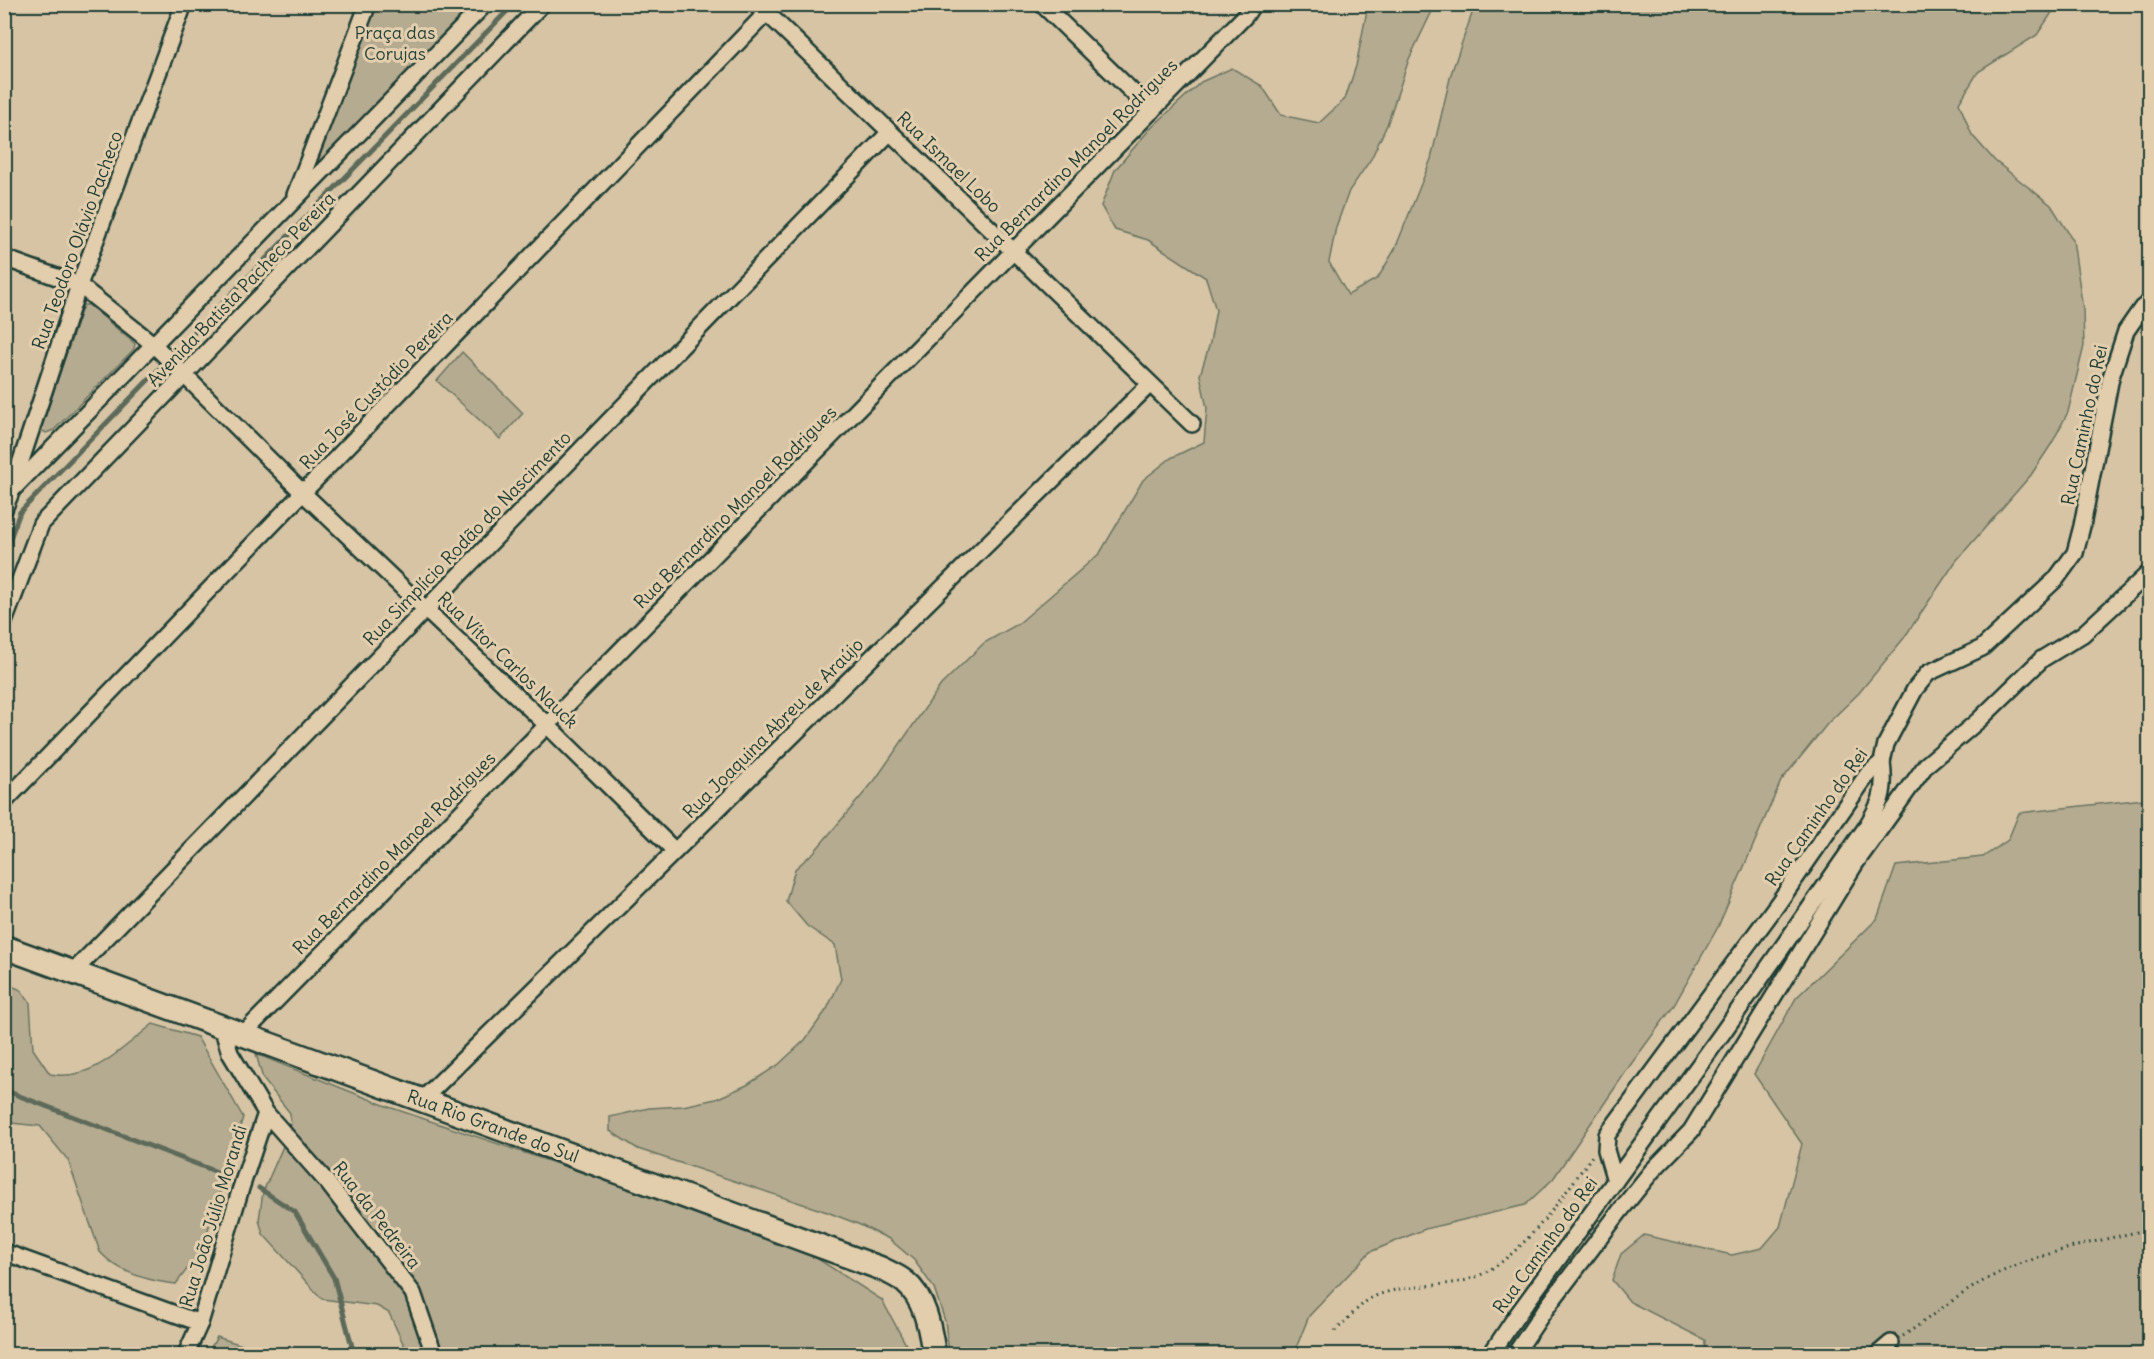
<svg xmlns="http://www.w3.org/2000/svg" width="2154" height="1359" viewBox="0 0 2154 1359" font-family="Delius,sans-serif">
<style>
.green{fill:#b5ab90;stroke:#6a7462;stroke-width:1.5}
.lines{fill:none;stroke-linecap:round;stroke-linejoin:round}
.stream{stroke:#5d6b5a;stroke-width:5}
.street-casing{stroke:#1f3d34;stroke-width:20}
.secondary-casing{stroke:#1f3d34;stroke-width:27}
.path{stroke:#1f3d34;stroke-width:3;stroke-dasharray:1.5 4.5;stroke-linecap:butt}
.street{stroke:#e2cdac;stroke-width:15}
.secondary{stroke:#e2cdac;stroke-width:22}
.labels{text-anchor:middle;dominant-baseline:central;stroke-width:6;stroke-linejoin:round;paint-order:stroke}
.park-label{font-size:18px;fill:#264239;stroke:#e2cdac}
.street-label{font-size:18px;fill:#1f3d34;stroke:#e2cdac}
</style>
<rect width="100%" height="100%" fill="#d6c4a5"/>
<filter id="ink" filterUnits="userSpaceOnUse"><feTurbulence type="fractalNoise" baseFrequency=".0167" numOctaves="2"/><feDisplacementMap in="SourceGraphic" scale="12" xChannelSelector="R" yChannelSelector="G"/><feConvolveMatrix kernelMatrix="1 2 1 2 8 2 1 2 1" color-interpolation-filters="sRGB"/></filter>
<g filter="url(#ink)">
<g class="green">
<polygon points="369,5 483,5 294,200"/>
<polygon points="1368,5 1435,5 1409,59 1387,125 1371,159 1349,191 1336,227 1329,262 1348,295 1378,278 1395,249 1431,159 1451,74 1475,5 2057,5 2037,35 1978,72 1959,103 1972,135 1995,161 2051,205 2073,240 2083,310 2084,346 2068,412 2052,443 2031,475 1956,561 1904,638 1859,693 1828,723 1781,781 1718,927 1673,1007 1629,1067 1553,1179 1525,1205 1425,1229 1370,1252 1309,1316 1296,1348 1296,1354 949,1354 945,1321 934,1288 914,1260 889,1239 858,1224 827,1212 638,1149 610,1131 610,1117 649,1108 683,1106 716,1099 747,1085 778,1065 805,1040 827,1009 841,979 835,945 807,926 786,901 795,869 814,852 875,780 941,685 984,643 1018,624 1100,553 1143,480 1171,458 1204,442 1207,408 1200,375 1210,343 1216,310 1206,278 1148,240 1115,230 1101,206 1115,170 1149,130 1201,82 1232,68 1262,86 1281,115 1319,123 1345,99 1356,66"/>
<polygon points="83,305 89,305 135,344 134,349 54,430 46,433 41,430 42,426"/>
<polygon points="462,352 523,413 500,439 437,381"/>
<polygon points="2149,797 2149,1354 1704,1354 1705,1340 1630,1302 1612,1280 1621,1254 1644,1235 1732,1255 1762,1248 1780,1227 1802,1144 1754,1074 1796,998 1877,919 1896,866 1983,857 2008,840 2019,813 2144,799"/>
<path d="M5 983 21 990 30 1003 33 1049 50 1074C92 1082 122 1048 153 1024L197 1037 243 1117 202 1249 176 1284C148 1281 119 1273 100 1252L68 1160 40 1126 11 1123 5 1126Z"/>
<polygon points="256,1054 389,1107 679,1205 818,1259 882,1300 911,1354 408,1354 389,1313 377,1306 322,1299 263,1234 259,1220 263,1192 291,1128 290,1113 263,1079"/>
<polygon points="217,1337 270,1354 207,1354"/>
</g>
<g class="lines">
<g class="stream">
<polyline points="181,346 514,4"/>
<polyline points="4,554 20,512 159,369"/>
<polyline points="4,1090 225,1175"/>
<polyline points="259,1188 295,1212 334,1278 354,1354"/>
</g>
<g class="street-casing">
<g id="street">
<polyline points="755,4 767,13 1192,424"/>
<polyline points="1042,4 1152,111"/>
<polyline points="295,195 368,4"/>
<polyline points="4,258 79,285 153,344 303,493 547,725 675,851"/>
<polyline points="13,485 79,285 184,4"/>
<polyline points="4,509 12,490 485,4"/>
<polyline points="4,622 41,524 542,4"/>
<polyline points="4,802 775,4"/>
<polyline points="73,972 890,132"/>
<polyline points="222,1027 230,1053 266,1113 327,1182 413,1293 434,1354"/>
<polyline points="243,1034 1245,16 1253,4"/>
<polyline points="422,1100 1150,384"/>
<path d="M1615 1181 1721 1035 1865 829C1881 803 1886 793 1882 762"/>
<polyline points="4,1252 200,1323"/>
<polyline points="186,1354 200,1323 241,1188 266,1113"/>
<polyline points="1491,1354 1515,1318 1615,1181 1606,1150 1607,1135 1779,902 1867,775 1882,762 1886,744 1895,727 1915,689 1928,673 1982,648 2056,579 2075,553 2082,526 2111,377 2126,331 2142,308 2150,302"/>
<polyline points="1515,1354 1544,1311 1620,1211 1652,1171 1691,1131 1855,864 1926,765 1979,720 2042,659 2083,634 2150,572"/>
<polyline points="1878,1354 1891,1343"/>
</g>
</g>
<g class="secondary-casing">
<path id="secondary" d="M4 947 880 1268C888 1272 898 1276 905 1282 926 1299 930 1330 934 1354"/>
</g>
<g class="path">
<path d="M1335 1331C1345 1322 1361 1303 1373 1297 1402 1284 1436 1288 1467 1280 1517 1266 1563 1196 1592 1156"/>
<path d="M1903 1336C1927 1320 1950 1301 1975 1286 2025 1255 2093 1242 2150 1229"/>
</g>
<use href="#street" class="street"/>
<use href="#secondary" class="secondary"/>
</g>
</g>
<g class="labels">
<g class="park-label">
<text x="395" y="32">Praça das<tspan x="395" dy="21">Corujas</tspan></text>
</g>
<g class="street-label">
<text transform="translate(1076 160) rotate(-45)">Rua Bernardino Manoel Rodrigues</text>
<text transform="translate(949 162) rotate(44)">Rua Ismael Lobo</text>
<text transform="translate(77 240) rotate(-70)">Rua Teodoro Olávio Pacheco</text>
<text transform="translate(241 289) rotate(-46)">Avenida Batista Pacheco Pereira</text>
<text transform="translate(376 390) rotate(-46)">Rua José Custódio Pereira</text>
<text transform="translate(2084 425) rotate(-78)">Rua Caminho do Rei</text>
<text transform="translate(735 507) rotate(-45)">Rua Bernardino Manoel Rodrigues</text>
<text transform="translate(467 538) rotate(-46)">Rua Simplício Rodão do Nascimento</text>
<text transform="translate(508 660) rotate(44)">Rua Vítor Carlos Nauck</text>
<text transform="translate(773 728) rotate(-45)">Rua Joaquina Abreu de Araújo</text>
<text transform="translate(1816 817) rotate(-55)">Rua Caminho do Rei</text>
<text transform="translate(394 853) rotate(-45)">Rua Bernardino Manoel Rodrigues</text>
<text transform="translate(493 1126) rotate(20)">Rua Rio Grande do Sul</text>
<text transform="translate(377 1215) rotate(52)">Rua da Pedreira</text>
<text transform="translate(213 1216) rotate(-73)">Rua João Júlio Morandi</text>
<text transform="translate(1545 1245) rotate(-54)">Rua Caminho do Rei</text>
</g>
</g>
<rect width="2154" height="1359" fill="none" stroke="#e2cdac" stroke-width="24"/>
<rect x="12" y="12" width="2130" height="1335" fill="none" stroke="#1f3d34" stroke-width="2" filter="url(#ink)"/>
</svg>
